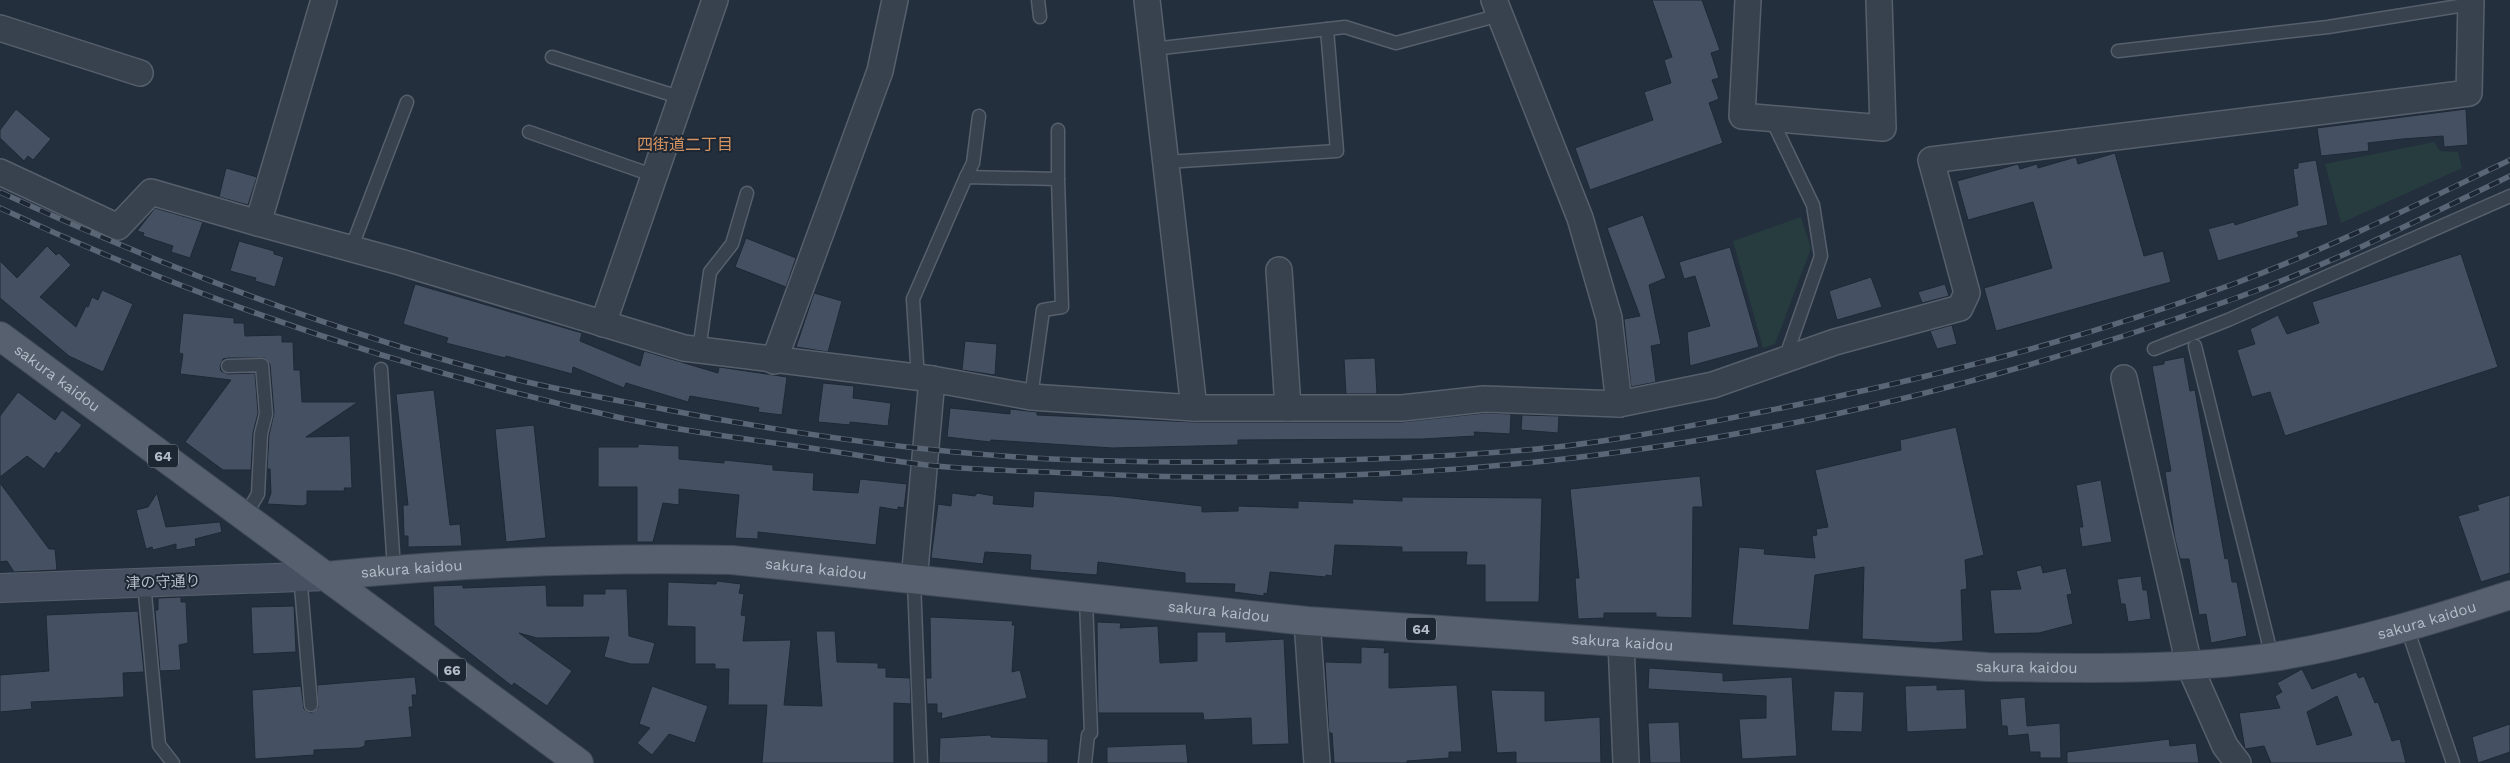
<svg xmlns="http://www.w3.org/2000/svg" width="2510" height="763" viewBox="0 0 2510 763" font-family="'Work Sans','Noto Sans JP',sans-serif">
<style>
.green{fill:#263c3f}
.building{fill:#455162;stroke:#1f2835;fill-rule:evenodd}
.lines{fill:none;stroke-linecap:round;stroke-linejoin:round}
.lane-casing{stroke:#565f6c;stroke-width:15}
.street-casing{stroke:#565f6c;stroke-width:28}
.secondary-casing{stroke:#565f6c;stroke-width:30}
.primary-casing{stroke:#414a57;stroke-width:30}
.lane{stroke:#38414e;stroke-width:12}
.street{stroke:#38414e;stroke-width:25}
.secondary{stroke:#465061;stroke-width:28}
.primary{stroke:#56606e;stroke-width:28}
.rail-casing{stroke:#5a6575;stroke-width:5.5}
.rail{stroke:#1d2633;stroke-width:4;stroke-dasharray:11;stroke-linecap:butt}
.labels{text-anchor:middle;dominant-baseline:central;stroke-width:4;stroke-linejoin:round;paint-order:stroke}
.shield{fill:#1d2633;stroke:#878f9c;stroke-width:1}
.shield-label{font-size:14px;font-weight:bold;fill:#b4bcc9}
.street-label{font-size:15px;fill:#b4bcc9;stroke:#1d2633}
.neighbourhood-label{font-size:16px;fill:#d59563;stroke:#1d2633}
</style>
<rect width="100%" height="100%" fill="#242f3e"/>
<g class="green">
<polygon points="2434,142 2440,151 2458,152 2462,168 2341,223 2325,164"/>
<polygon points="1801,217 1811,248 1775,344 1763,348 1733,241"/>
</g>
<g class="building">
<polygon points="1652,0 1702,0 1720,50 1711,53 1719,78 1712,80 1719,99 1709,103 1723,143 1590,190 1575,148 1653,120 1644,92 1671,83 1664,60 1672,57"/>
<polygon points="16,109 51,139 33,160 28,156 24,161 0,138 0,130"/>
<polygon points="2466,109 2468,145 2444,147 2443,136 2402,139 2368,143 2369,151 2321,156 2317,128"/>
<polygon points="2115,153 2144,256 2163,251 2171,282 1996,331 1984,288 2052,268 2033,202 1968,220 1957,181 2018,164 2020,169 2037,164 2038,168 2076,157 2078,164"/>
<polygon points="2316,160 2328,225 2297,232 2299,237 2218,261 2208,229 2234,222 2235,225 2298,205 2293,169 2298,168 2298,163"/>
<polygon points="226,168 257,177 248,205 219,197"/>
<polygon points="155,208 203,222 190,258 171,252 173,246 143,236 144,233 137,231"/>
<polygon points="1643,215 1666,278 1649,285 1661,344 1651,346 1656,382 1631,387 1624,319 1640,316 1607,228"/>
<polygon points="746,238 796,258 786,287 735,267"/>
<polygon points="239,241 274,251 274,254 284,257 275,287 255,281 256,278 230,271"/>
<polygon points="47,246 56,255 59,253 71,265 40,297 76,327 86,306 88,307 92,297 98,300 102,290 133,304 103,372 69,356 0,298 0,261 17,278"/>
<polygon points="1730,247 1759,347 1690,366 1687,332 1710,326 1695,276 1684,279 1679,262"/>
<polygon points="2461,254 2498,367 2285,436 2270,392 2252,397 2237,350 2255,344 2250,329 2278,315 2287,334 2319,323 2312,302"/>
<polygon points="1871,277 1882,307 1837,320 1829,291"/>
<polygon points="415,284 582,333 580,341 640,366 644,351 718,373 719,367 787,377 782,415 758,412 759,408 690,396 688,402 626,383 624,388 573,367 572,374 506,356 505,358 446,343 448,338 403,324"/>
<polygon points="1945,284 1949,296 1922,303 1918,292"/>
<polygon points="814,293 842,301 828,352 796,347"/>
<polygon points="183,313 234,318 234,323 244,323 245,336 282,335 282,342 293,342 294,370 300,370 302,402 358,402 306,437 350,436 352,488 344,488 345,491 307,491 307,504 303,506 267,504 271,493 270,469 267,469 269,435 274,413 270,364 265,358 228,358 223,359 220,366 221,371 228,374 255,373 258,413 253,433 251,470 223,470 185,442 231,380 180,374 183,354 179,353"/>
<polygon points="1952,325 1957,344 1937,349 1930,331"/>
<polygon points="965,341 997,344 995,375 962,370"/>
<polygon points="2184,357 2190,391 2195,390 2225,559 2228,558 2232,582 2237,582 2247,636 2211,643 2206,614 2199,615 2189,559 2180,559 2175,539 2165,472 2171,471 2152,366 2164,364 2164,361"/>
<polygon points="1375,358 1377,394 1346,394 1344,359"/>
<polygon points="823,383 854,386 853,398 891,403 888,426 850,422 850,425 818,422"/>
<polygon points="434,390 450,525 460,524 462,546 408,547 408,536 404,536 403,505 408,505 396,394"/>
<polygon points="18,392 55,420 62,410 82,425 59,454 56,452 44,469 27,456 0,477 0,416"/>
<polygon points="950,408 1010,414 1010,409 1037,412 1037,415 1194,422 1402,422 1485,413 1511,414 1510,434 1474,432 1475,436 1422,439 1238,440 1238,445 1112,448 991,440 990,442 947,437"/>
<polygon points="1522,415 1559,416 1558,433 1521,430"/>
<polygon points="534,425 546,538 506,542 495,429"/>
<polygon points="1956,427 1984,555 1965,560 1967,589 1961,590 1963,641 1934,643 1862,639 1864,567 1815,575 1809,630 1732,625 1739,547 1765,549 1764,554 1815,558 1812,536 1817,535 1816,529 1828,527 1815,470 1901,450 1900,440"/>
<polygon points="638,444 679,446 679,459 724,463 724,460 773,465 773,470 814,473 813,490 858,493 860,479 907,484 904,508 898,507 898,510 880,507 876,545 758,532 758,539 735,538 739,495 679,489 679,505 663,503 653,542 637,542 637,487 598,487 598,447 638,447"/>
<polygon points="1700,476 1703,507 1693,507 1692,618 1656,617 1656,613 1604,613 1604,618 1578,619 1575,578 1579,578 1570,489"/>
<polygon points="2101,480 2112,542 2082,547 2079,527 2083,527 2076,485"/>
<polygon points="0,483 49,549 55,549 57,570 14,572 7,561 0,562"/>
<polygon points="1034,491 1113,496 1202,506 1202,512 1238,511 1238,506 1298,508 1298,501 1353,503 1352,499 1402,501 1402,497 1542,498 1539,602 1485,602 1485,565 1466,565 1467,552 1402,552 1402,547 1335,545 1332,576 1326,575 1326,577 1270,572 1267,594 1264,593 1264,596 1234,592 1235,584 1185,583 1185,573 1098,562 1097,575 1030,570 1031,555 985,552 983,564 931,558 938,504 951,506 952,493 975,496 977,493 994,496 993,504 1033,507"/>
<polygon points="157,493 166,527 220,522 222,532 195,539 196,546 176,550 176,544 153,550 152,547 146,549 136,510 148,507"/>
<polygon points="2510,495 2510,573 2481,582 2458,516 2479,510 2477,505"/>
<polygon points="2041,565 2043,573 2066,568 2072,594 2067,595 2073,624 2039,633 1994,634 1990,590 2021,589 2016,571"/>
<polygon points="2141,576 2143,590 2147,590 2151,619 2128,622 2125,604 2121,604 2117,579"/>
<polygon points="717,581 741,584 739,593 744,594 741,615 746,616 743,641 791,640 784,705 822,706 816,631 835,631 837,662 878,663 878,668 886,668 886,677 910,678 911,704 894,703 894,763 762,763 767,705 728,705 729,669 715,669 715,664 695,664 695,627 667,626 668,582 716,584"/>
<polygon points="463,585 463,588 546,585 547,606 583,606 583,594 605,594 605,589 627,589 629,636 655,643 649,664 631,664 604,657 609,637 537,638 519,633 572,671 547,706 514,683 512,686 434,625 433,586"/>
<polygon points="181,597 181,602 186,602 188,643 179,645 181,670 160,671 155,610 158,610 158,598"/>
<polygon points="294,606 296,652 253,654 251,607"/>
<polygon points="138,611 144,672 123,673 124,697 31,702 32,709 0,712 0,675 49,671 46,615"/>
<polygon points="930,617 1013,621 1012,625 1015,625 1012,672 1020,670 1027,698 941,719 942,713 937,713 937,704 927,704 926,678 931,678"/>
<polygon points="1097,622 1121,623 1120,628 1158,626 1160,663 1197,661 1197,632 1226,632 1226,642 1284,639 1289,744 1252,745 1251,718 1204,720 1203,713 1098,713"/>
<polygon points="1361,647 1385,648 1384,653 1389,652 1389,688 1457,685 1462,752 1449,752 1449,758 1407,761 1407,763 1334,763 1332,733 1329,733 1325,662 1361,663"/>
<polygon points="1649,668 1723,673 1723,681 1792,677 1797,756 1742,759 1739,719 1766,718 1766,696 1648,689"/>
<path d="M2302 669 2312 689 2356 672 2359 678 2364 676 2375 703 2378 702 2392 741 2400 739 2406 763H2271L2264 746 2245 749 2239 713 2280 708 2275 696 2282 692 2277 683ZM2337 696 2352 735 2317 745 2307 712Z"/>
<polygon points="415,677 417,695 412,695 413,707 409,707 412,737 365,741 365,746 360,748 314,750 314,755 255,759 252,690 301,686 304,709 311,713 318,708 317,685"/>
<polygon points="1937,685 1937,690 1965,689 1967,729 1907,732 1905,686"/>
<polygon points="652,686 708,706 695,743 669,734 652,755 637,743 650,728 639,724"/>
<polygon points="1491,690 1545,691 1545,721 1600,717 1601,763 1516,763 1516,752 1497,753"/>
<polygon points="1834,691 1864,692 1862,732 1831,731"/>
<polygon points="2025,697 2027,726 2060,723 2061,758 2040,758 2040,752 2030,752 2028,734 2008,736 2007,726 2002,726 2000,699"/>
<polygon points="1679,722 1681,763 1650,763 1648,723"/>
<polygon points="2510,724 2510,752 2478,763 2472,737"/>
<polygon points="991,735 991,737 1048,739 1048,763 939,763 940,738"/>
<polygon points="2169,739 2170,746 2196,743 2199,763 2067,763 2067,752"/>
<polygon points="1186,744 1188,763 1107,763 1107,747"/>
</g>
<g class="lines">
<g class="lane-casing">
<g id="lane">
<polyline points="1038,0 1040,17"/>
<polyline points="1153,49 1345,27 1396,43 1500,15"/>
<polyline points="2118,51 2328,27 2471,4"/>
<polyline points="552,57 682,98"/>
<polyline points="1771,118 1813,205 1821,256 1785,359"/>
<polyline points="529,132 655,176"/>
<polyline points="1166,162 1337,151 1327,29"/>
<polyline points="966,177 973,163 979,116"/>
<polyline points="1058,179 1058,130"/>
<polyline points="351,249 407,102"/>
<polyline points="2195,346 2272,657"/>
<polyline points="2154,349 2228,320 2510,196"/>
<polyline points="699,350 710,272 732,244 747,193"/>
<polyline points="228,366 262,365 266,414 261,434 258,494 245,516"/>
<polyline points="381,369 394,569"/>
<polyline points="918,379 913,299 966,177 1058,179 1062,307 1043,310 1031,397"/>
<polyline points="297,577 301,586 311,705"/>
<polyline points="914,581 921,763"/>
<polyline points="144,583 159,745 173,763"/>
<polyline points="2406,625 2453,763"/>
<polyline points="1085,763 1088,735 1091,733 1086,599"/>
</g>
</g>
<g class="street-casing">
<g id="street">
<polyline points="324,0 258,223 400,262 684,348 932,379 1031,397 1194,408 1402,408 1484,399 1619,404 1713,385 1835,342 1960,308 1967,293 1931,160 2469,93 2471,0"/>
<polyline points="1147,0 1194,408"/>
<polyline points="1494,0 1580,218 1609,318 1619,404"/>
<polyline points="1748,0 1742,116 1883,128 1879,0"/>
<polyline points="0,28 140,73"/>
<polyline points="0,172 118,227 151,192 258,223"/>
<polyline points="1279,270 1288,408"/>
<polyline points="603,324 715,0"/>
<polyline points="774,361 880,71 895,0"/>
<polyline points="2124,378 2189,665 2225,746 2238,763"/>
<polyline points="914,581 932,379"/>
<polyline points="1307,621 1317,763"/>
<polyline points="1621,642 1626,763"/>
</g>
</g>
<g class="secondary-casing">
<polyline id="secondary" points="0,588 326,576"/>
</g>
<g class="primary-casing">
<g id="primary">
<path id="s1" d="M0 336 579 763"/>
<path id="s2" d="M326 576C460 563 597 557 732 560L1307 621 1988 667C2082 668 2178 671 2272 657 2352 645 2433 620 2510 595"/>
</g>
</g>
<use href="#lane" class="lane"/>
<use href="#street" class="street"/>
<use href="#secondary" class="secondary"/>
<use href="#primary" class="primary"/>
<g class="rail-casing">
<g id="rail">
<path d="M0 192C170 270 346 337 527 382 574 393 621 401 668 410 783 432 900 449 1017 457 1078 461 1139 462 1200 462 1308 462 1418 459 1526 450 1608 443 1690 426 1771 410 1928 379 2085 339 2236 283 2330 248 2420 203 2510 160"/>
<path d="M0 208C197 300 404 370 617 417 676 430 737 438 797 446 840 452 883 460 926 465 974 470 1022 471 1069 473 1265 483 1461 476 1655 447 1850 419 2050 364 2236 298 2329 265 2421 219 2510 176"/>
</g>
</g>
<use href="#rail" class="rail"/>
</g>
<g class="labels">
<g class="shield">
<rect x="148" y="444.5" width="30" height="23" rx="4"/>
<rect x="1406" y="617.5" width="30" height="23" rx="4"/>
<rect x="438" y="658.5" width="28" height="23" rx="4"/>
</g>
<g class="shield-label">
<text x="163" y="456">64</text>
<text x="1421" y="629">64</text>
<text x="452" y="670">66</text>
</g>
<g class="street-label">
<text stroke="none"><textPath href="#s1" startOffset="71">sakura kaidou</textPath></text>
<text stroke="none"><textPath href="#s2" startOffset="86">sakura kaidou</textPath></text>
<text stroke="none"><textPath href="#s2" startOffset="491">sakura kaidou</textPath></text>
<text transform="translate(163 582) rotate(-2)">津の守通り</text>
<text stroke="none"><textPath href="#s2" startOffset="896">sakura kaidou</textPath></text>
<text stroke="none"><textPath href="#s2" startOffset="2111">sakura kaidou</textPath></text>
<text stroke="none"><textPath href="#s2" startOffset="1301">sakura kaidou</textPath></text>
<text stroke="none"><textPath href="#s2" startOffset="1706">sakura kaidou</textPath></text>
</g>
<g class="neighbourhood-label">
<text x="685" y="144">四街道二丁目</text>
</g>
</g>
</svg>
